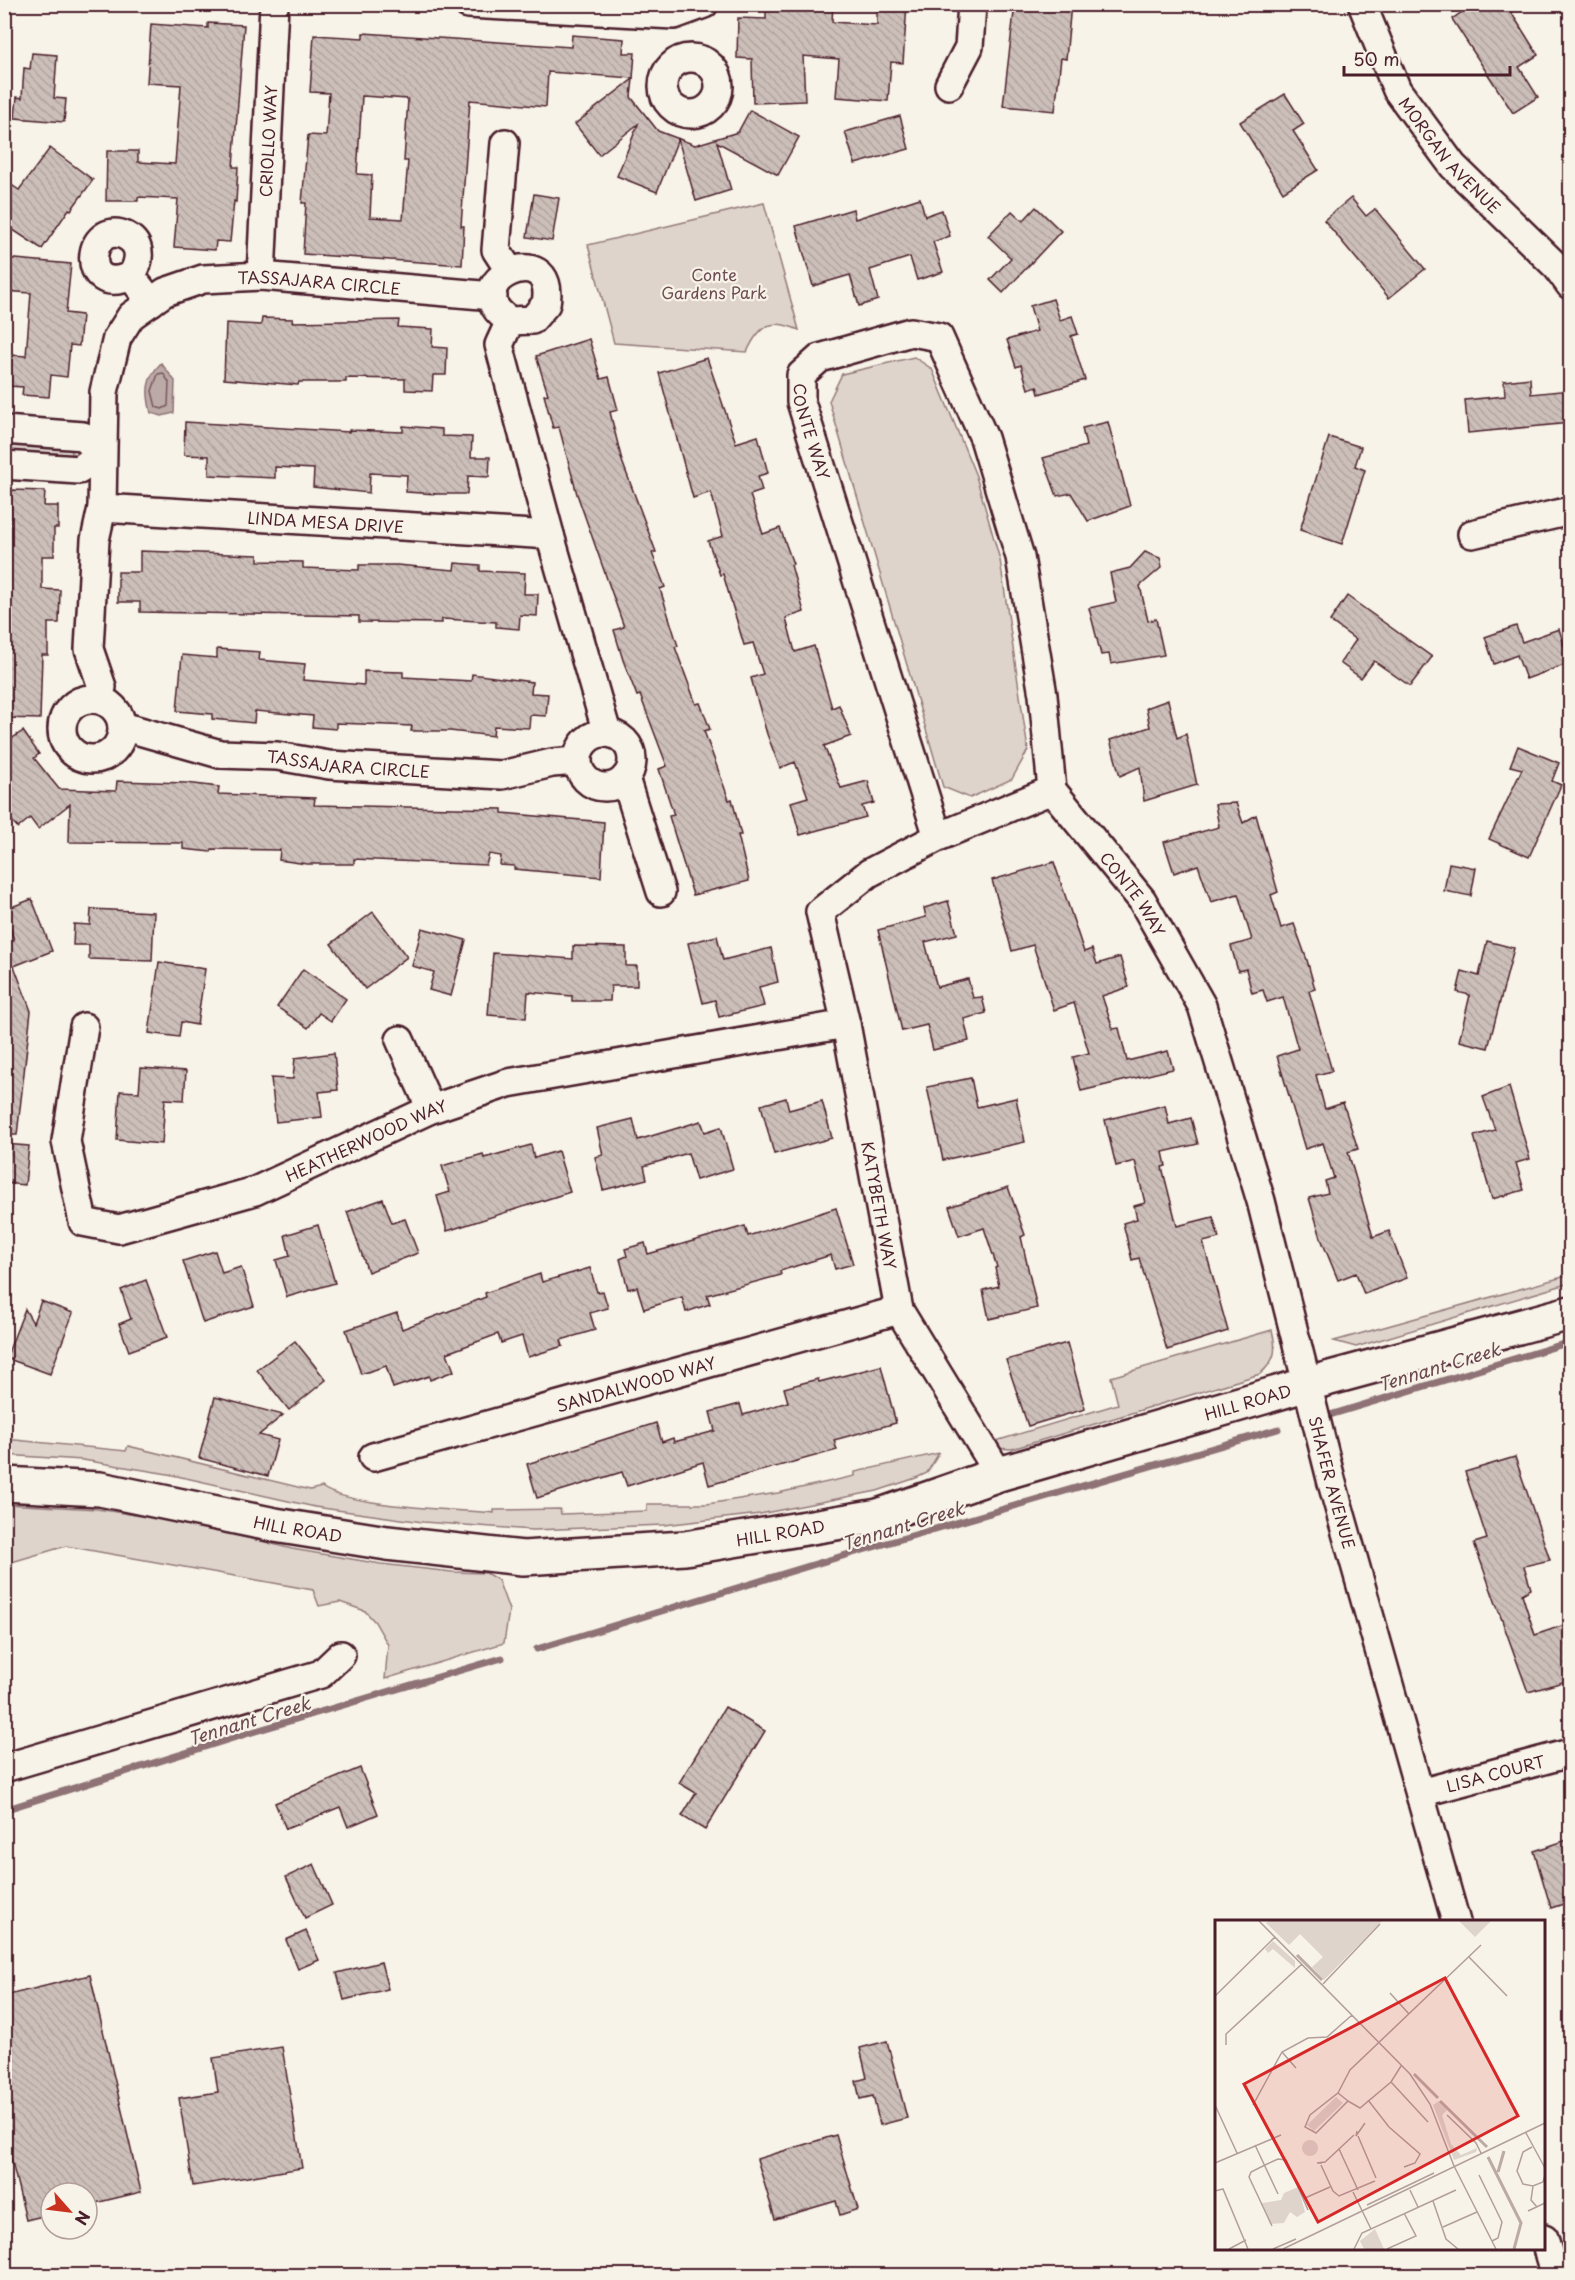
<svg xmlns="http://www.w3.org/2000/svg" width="1575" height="2280" viewBox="0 0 1575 2280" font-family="'Playpen Sans',sans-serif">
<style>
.green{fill:#ded4cc;stroke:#947a7c;stroke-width:1.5}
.water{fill:#bcaaa7;stroke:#8e7275;stroke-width:1.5}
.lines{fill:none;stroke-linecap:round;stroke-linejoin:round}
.shore{stroke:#78575d;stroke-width:1.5}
.stream{stroke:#8e7275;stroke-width:7}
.building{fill:url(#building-back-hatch);stroke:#4a1f2b;stroke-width:1.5;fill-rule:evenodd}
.street-casing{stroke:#4a1f2b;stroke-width:32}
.secondary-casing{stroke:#4a1f2b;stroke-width:38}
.street{stroke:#f7f3e8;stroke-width:27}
.secondary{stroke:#f7f3e8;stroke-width:33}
.labels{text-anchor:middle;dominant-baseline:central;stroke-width:4.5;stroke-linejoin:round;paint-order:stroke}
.street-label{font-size:16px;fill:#4a1f2b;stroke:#f7f3e8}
.park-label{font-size:16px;fill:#6f4c53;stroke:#f7f3e8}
.water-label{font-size:18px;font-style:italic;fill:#6c4950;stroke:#f7f3e8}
.inset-river{fill:none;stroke:#bcaaa7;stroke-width:3}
.inset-road{fill:none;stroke:#b29e9c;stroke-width:1.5}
.view{fill:#d62828;fill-opacity:0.15;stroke:#d62828;stroke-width:3}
.inset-edge{fill:none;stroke:#4a1f2b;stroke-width:3}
</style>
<defs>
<pattern id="building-back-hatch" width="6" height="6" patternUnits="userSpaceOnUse" patternTransform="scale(1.5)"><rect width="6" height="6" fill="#ccbfb9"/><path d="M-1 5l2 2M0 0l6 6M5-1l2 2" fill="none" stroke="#b1a49f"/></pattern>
</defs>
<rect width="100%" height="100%" fill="#f7f3e8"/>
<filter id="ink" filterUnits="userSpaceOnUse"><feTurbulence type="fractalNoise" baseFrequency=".0167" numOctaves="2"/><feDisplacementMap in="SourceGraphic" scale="12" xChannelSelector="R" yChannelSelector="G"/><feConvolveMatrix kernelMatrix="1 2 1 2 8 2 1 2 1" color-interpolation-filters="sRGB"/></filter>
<g filter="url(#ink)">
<g class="green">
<path d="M764 203 799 330C771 318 760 324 747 352L614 343 588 245Z"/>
<polygon points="914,357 932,369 976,476 1000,560 1028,750 1012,779 970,798 943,787 829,401 842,374"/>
<polygon points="5,441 73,444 71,459 5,456"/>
<polygon points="1570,1275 1570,1283 1356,1347 1334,1341"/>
<path d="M1272 1330C1277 1350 1276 1360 1260 1374L1012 1449 993 1448 986 1444 1118 1404 1111 1377Z"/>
<path d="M5 1439 126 1451 128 1446 310 1490 322 1487C345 1506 459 1510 494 1513V1510L560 1509 561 1514 647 1511V1504H707L778 1493 855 1476V1472L939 1453 927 1473 916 1478 877 1491 760 1514 664 1525 533 1530 423 1522 315 1507 168 1474 83 1460 5 1455Z"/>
<polygon points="4,1504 97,1509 194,1524 292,1549 381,1564 452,1572 486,1573 498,1580 509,1610 504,1643 385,1679 388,1645 375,1622 365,1611 340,1602 319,1606 313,1590 66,1546 5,1564"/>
</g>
<path class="water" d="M161 363 175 381 174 413 162 416 151 413C146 393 145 379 161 363Z"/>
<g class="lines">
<polygon class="shore" points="163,373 169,382 168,406 162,409 156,407 152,391 158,374"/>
<g class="stream">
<polyline points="1320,1418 1570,1342"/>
<polyline points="537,1649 822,1562 1278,1429"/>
<polyline points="4,1810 249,1733 502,1658"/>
</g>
</g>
<g class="building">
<polygon points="766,4 833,4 832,22 877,25 877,4 907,4 903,63 891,62 888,101 836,97 839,59 803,56 805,101 753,103 752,59 737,58 738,18 766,19"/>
<polygon points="1015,4 1071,4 1066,59 1061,58 1055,111 1003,106"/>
<polygon points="1474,4 1506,4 1538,55 1519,67 1538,97 1513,113 1452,19"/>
<polygon points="208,23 244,25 233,167 238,167 236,202 234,201 230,242 216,241 215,250 174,247 178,199 138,197 138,201 106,201 107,151 138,151 138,162 175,164 181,85 147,83 151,24 208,28"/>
<path d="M363 33 571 47 572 35 624 39 623 53H635L633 78 548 72 546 107 470 100 461 226H464L462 265 303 254 306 203H302L308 135 326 136 329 93 310 92 314 35 363 38ZM362 96 408 99 404 161H408L403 219 370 217 372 175 357 174Z"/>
<polygon points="32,53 57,55 54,98 66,99 64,122 15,118 17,97 22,98 24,68 30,69"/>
<polygon points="633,79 631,97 658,131 695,145 738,132 750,110 799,137 778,175 717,142 731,190 696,201 678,139 657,192 617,176 638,124 599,155 575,124"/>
<polygon points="1285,94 1304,124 1293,131 1318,170 1283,192 1240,122"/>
<polygon points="900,116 909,149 855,164 845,132"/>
<polygon points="50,148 93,180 71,210 69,209 42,249 4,224 4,180 19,190"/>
<polygon points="534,194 559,198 552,241 527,237"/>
<polygon points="920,198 925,216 942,210 950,236 933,242 943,272 917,280 910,257 870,270 878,300 859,306 850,275 813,286 796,226 853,209 855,219"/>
<polygon points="1351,198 1366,216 1375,209 1425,269 1389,298 1324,220"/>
<polygon points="1036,207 1061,231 1003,293 990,280 1011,258 988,236 1012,211 1023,221"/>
<polygon points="4,258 71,264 66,313 82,315 79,346 70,345 67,377 51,375 49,397 22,395 23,387 9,386 12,355 26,356 31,293 4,291"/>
<polygon points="1053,299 1060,320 1072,316 1078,334 1071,336 1085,380 1039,394 1037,386 1028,389 1021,365 1016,367 1007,340 1037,331 1030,306"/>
<polygon points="262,318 293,319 292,322 399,320 398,327 433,329 432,347 447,348 446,375 433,375 432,391 405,390 405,379 346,378 346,382 299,382 298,385 224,379 226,323 261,325"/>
<polygon points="589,339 601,379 609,377 618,410 610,412 622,461 656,552 652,553 665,587 660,589 678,646 675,647 696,704 700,703 710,729 704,731 729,800 732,799 741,835 738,835 749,881 693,895 669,816 674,815 659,769 667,766 640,695 637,696 623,660 614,630 624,627 577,494 559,427 553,428 544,395 548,394 536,356"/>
<polygon points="707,358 736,443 758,436 768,473 758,476 762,491 750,495 763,534 780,528 793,564 791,565 804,612 786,618 795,652 814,646 832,708 839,705 851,736 824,746 841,788 868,781 874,803 862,806 866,817 800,835 791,802 808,797 795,762 780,768 767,734 751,678 763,674 753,643 744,645 723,574 720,575 708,541 723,536 711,492 693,498 659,373"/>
<polygon points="1530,378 1531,394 1570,390 1570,423 1468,433 1465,400 1505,396 1504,381"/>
<polygon points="185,422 349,432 349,430 403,432 403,426 442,429 442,436 472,437 471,457 490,457 489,477 468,476 467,494 437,494 406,492 407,475 370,473 369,493 313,487 314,469 275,467 275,478 209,475 209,456 184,455"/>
<polygon points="1108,422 1130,506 1088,521 1071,493 1057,496 1043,458 1086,446 1082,428"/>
<polygon points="1329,437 1361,447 1355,466 1365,470 1342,544 1300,530"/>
<polygon points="11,490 45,491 44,506 58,506 58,528 54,528 54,556 42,556 42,589 60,590 59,623 48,623 48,655 42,655 40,719 4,718 4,536 10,536"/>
<polygon points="140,551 258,555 258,561 303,562 303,568 359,570 359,565 397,565 454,570 455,563 480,565 480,571 525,573 524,594 538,594 537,616 520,615 519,629 496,627 496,622 442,619 442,623 359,622 359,616 140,612 140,602 118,602 118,572 140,572"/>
<polygon points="1145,552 1160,558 1162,567 1140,586 1148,621 1156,619 1164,655 1111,664 1109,654 1101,655 1089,608 1116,602 1110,573 1130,568"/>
<polygon points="1347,596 1432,657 1410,686 1374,661 1361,678 1340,663 1356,640 1330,621"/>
<polygon points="1516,626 1522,642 1559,629 1570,663 1526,679 1517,655 1494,664 1485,637"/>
<polygon points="217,649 260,652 259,660 305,664 303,680 364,685 364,671 403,672 403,677 471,681 472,674 532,682 531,693 548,694 546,716 530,715 529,728 494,726 493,736 450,731 411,731 412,726 336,723 336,729 312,727 313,716 255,711 254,723 212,719 212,714 177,711 182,655 217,658"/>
<polygon points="1168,700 1177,738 1186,734 1197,785 1144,801 1140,767 1120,776 1110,740 1150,727 1146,708"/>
<polygon points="23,731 39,754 34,758 59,789 116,791 117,781 186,783 219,787 218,794 315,798 314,805 502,809 502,813 604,822 601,877 514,869 514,866 500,865 501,856 489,854 486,865 354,859 354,864 307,864 279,860 280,850 212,849 211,852 183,849 183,843 69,842 70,804 38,829 30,818 18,828 4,811 4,744"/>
<polygon points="1518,746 1559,763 1552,781 1561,785 1529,857 1489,839 1522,769 1510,766"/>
<polygon points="1236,803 1243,823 1256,815 1278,892 1271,895 1281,928 1294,924 1307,960 1315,989 1309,991 1332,1071 1316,1075 1325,1109 1343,1103 1358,1149 1348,1152 1373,1237 1389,1231 1407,1278 1364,1294 1356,1273 1338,1280 1322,1241 1309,1198 1328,1193 1325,1181 1334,1178 1323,1143 1305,1149 1277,1056 1298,1049 1283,997 1267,1002 1263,990 1252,993 1246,969 1238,971 1231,946 1252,940 1238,894 1211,902 1198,865 1174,873 1164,842 1219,827 1215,804"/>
<polygon points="1054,862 1084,952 1092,949 1097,964 1120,957 1129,987 1102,996 1113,1029 1119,1028 1127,1061 1168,1051 1173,1069 1081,1091 1073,1057 1089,1053 1074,1003 1054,1010 1033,945 1012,951 992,880"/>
<polygon points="1449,863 1476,868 1471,896 1444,891"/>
<polygon points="32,899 52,951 14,966 31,1011 17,1135 4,1135 4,943 14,940 4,910"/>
<polygon points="948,901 957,934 925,942 937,987 968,979 973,998 982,997 986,1013 964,1019 969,1041 933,1050 927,1025 902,1031 878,930 926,917 924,908"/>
<polygon points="91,909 154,912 152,961 89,959 89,945 73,945 74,924 90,925"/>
<polygon points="373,912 407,957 365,989 331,944"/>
<polygon points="422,928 466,940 451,996 429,990 434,972 412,966"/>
<polygon points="717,936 723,960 771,948 778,982 759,987 764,1006 719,1017 715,1000 703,1003 688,943"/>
<polygon points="1487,941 1514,948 1488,1048 1459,1041 1470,995 1457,992 1462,971 1479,976"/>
<polygon points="573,946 626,947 626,966 637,966 637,986 611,986 610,1001 572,1001 572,996 528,992 526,1018 488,1015 493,953 573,959"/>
<polygon points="159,962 205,969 197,1025 181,1022 179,1037 149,1033"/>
<polygon points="303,969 346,999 331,1021 319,1013 308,1028 277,1007"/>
<polygon points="334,1053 338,1090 319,1092 322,1117 276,1122 271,1078 293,1079 295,1058"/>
<polygon points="141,1068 186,1071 184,1100 165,1099 162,1144 117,1140 120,1091 139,1092"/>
<polygon points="971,1078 977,1107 1016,1098 1025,1142 943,1160 927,1087"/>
<polygon points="1509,1087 1530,1159 1516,1163 1524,1190 1492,1199 1474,1136 1495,1130 1483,1097"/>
<polygon points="786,1098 789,1110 822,1101 832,1138 774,1154 761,1105"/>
<polygon points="1165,1105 1169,1124 1191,1118 1198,1144 1163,1152 1166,1166 1162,1167 1177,1226 1213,1217 1219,1238 1203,1242 1228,1331 1167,1350 1139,1258 1132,1260 1123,1223 1137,1219 1134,1206 1145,1203 1135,1161 1116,1166 1105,1120"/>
<polygon points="633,1119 638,1140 701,1121 705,1132 721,1127 733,1169 696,1180 688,1153 644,1166 647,1179 603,1190 595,1157 603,1155 597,1128"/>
<polygon points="4,1144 29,1146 25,1185 4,1183"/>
<polygon points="531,1145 534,1158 558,1151 570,1192 447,1231 437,1196 450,1192 442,1166 483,1154 484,1158"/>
<polygon points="1008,1187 1025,1235 1021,1237 1037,1308 989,1319 983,1290 999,1286 995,1268 997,1267 984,1228 959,1236 949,1207"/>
<polygon points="383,1199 392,1223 405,1219 418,1253 368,1272 347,1212"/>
<polygon points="836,1208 853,1264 835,1269 831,1255 780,1271 781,1275 707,1295 710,1304 686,1312 682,1297 644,1309 637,1287 628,1289 620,1259 627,1256 625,1249 645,1243 648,1254 745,1226 748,1236"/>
<polygon points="318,1225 335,1283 287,1297 276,1260 290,1256 285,1235"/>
<polygon points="215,1251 222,1273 241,1267 254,1306 203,1323 183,1261"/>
<polygon points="590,1268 597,1292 603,1291 608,1308 590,1313 595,1330 561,1340 563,1346 528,1357 522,1336 501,1343 498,1334 447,1353 454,1371 430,1380 429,1376 393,1388 386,1366 361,1374 346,1330 397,1313 402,1329 486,1297 485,1293 540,1274 542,1282"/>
<polygon points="146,1280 167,1337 129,1351 119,1324 131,1319 121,1290"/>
<polygon points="41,1301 73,1313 50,1374 6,1358 25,1309 33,1323"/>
<polygon points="295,1341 326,1380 289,1410 257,1370"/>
<polygon points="1067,1343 1085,1409 1028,1426 1006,1360"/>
<polygon points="881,1366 896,1423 834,1440 837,1450 709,1485 703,1462 627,1486 622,1472 537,1498 527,1464 656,1423 662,1442 673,1438 674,1442 715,1431 710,1412 740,1404 743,1415 788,1402 784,1388 818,1379 819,1382"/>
<polygon points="215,1397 283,1415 259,1435 278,1440 268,1476 199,1458"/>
<polygon points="1515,1457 1550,1560 1524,1566 1531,1589 1522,1594 1535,1635 1570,1623 1570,1680 1528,1692 1474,1543 1487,1539 1465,1472"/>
<polygon points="725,1707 765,1731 705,1830 682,1816 696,1793 679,1783"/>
<polygon points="360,1768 378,1814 348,1827 340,1807 286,1829 275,1803"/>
<polygon points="1570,1839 1570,1902 1551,1908 1534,1851"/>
<polygon points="314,1864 332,1905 305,1918 286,1877"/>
<polygon points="306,1931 319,1960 298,1969 286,1940"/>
<polygon points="381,1962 388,1989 344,2000 337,1973"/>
<polygon points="90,1975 141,2192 87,2205 87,2193 51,2193 51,2214 26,2220 4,2129 4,1996"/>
<polygon points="887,2041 907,2118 880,2125 873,2096 860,2099 856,2081 867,2078 860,2048"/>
<polygon points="282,2047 302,2168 193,2186 179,2098 218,2092 213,2058"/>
<polygon points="836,2135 858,2209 840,2215 836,2201 775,2219 757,2159"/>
</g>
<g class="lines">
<g class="street-casing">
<g id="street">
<polyline points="468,4 674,15 704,4"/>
<path id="s1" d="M1362 4 1397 90 1453 166 1557 267 1570 285"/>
<circle cx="691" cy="86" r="28"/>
<polyline points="949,85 969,47 972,4"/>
<polyline points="505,143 496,250 509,270"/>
<path d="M131 276C140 263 143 245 126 236 87 217 77 299 131 276L151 302"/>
<path id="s2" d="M261 276 274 4"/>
<path d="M510 321 532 320 546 304C558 235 450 282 510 321L499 345 550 535 607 733"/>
<polyline points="4,430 83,436 101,454 79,470 4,465"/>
<path id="s3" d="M102 508 550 535"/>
<polyline points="1472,534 1570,511"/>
<path id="s4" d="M97 699 102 687 89 649 95 540 102 508 104 392 117 338 131 316 165 292 203 279 261 276 493 296"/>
<circle cx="92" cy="729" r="30"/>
<path id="s5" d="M122 726 220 754 277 756 329 765 502 775 552 763 577 761"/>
<circle cx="605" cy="760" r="27"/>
<polyline points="625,778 661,892"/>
<path id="s6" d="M1052 790 1142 900 1202 1006 1261 1201 1332 1483 1456 1922"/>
<path id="s7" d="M938 837 1052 790 1043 695 1020 557 984 438 939 337 911 332 820 358 801 375V402L938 837 869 873 820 912 846 1024 899 1310 999 1474"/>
<path id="s8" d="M84 1027 66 1141 83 1222 119 1229 255 1191 431 1109 508 1083 846 1024"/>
<polyline points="400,1040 431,1109"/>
<path id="s9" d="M373 1457 899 1310"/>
<polyline points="4,1768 321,1674 341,1655"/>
<path id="s10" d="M1420 1793 1570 1753"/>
<polyline points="1544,2238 1555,2276"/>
</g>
</g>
<g class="secondary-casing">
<g id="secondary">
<path id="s11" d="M4 1484 100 1489 275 1525 387 1543 523 1558 685 1548 878 1516 999 1474 1308 1384 1570 1313"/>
</g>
</g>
<use href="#street" class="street"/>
<use href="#secondary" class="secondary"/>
</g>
</g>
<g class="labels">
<g class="street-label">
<text stroke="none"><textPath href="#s2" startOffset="135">CRIOLLO WAY</textPath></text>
<text stroke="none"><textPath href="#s1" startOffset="177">MORGAN AVENUE</textPath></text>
<text stroke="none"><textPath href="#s4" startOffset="591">TASSAJARA CIRCLE</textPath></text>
<text stroke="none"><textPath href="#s7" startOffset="800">CONTE WAY</textPath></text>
<text stroke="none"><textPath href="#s3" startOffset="224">LINDA MESA DRIVE</textPath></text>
<text stroke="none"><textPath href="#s5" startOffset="231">TASSAJARA CIRCLE</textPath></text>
<text stroke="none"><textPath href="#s6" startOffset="132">CONTE WAY</textPath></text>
<text stroke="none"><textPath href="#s8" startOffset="498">HEATHERWOOD WAY</textPath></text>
<text stroke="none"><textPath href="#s7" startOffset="1665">KATYBETH WAY</textPath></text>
<text stroke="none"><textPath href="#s9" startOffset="273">SANDALWOOD WAY</textPath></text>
<text stroke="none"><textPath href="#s11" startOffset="1270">HILL ROAD</textPath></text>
<text stroke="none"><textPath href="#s6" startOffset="758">SHAFER AVENUE</textPath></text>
<text stroke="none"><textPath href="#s11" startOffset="298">HILL ROAD</textPath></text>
<text stroke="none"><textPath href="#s11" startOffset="784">HILL ROAD</textPath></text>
<text stroke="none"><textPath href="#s10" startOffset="78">LISA COURT</textPath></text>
</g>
<g class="park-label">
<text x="714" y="274">Conte<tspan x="714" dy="18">Gardens Park</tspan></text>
</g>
<g class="water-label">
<text transform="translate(1439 1366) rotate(-17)">Tennant Creek</text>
<text transform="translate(903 1525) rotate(-17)">Tennant Creek</text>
<text transform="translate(249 1720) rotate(-17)">Tennant Creek</text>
</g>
</g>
<g transform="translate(1215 1920)">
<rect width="330" height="330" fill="#f7f3e8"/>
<path d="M54 1H167L109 60 97 47 108 37 85 14 74 25 51 3ZM244 1H276L260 17ZM58 21 80 41V48L58 29 53 33 50 29ZM121 177 128 183 99 211 92 205ZM224 181 232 190 227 195 236 224 246 235 262 228 261 232 239 240 218 185ZM87 228a8 8 0 1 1 16 0a8 8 0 1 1-16 0ZM83 267 90 292 82 297 75 292 69 303 55 304 47 283 66 280 69 273ZM160 309 169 329H149L145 321Z" fill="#ded4cc"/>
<path class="inset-river" d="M82 35 107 60M199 154 223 178M225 181 272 227M273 237 306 303 299 329M283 252 289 231"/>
<path class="inset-road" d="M44 1 195 154 215 184 239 246M254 37 292 76M108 64 165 4M175 73 194 94M0 76 60 17M11 125V114L87 44M67 132 81 148M176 162 213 202M123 173 135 150 266 25M153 180 174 207 205 234 200 243 189 247M133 181 123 173 95 195 90 207 101 213 133 181 145 188 176 162 186 146M0 185 22 233M38 185 67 132 93 118 112 117 137 95M232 195 261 223 266 233M142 211 141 216 150 203M311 213 330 248M143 216 161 258M40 225 63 274M317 227 308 232 302 251 308 264 318 266 328 262 330 255M124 229 143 270M0 243 66 215M107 243H102L110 242 139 215M106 245 118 271 124 276 160 261M239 246 281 329M264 255 287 302 283 318 277 321M318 266 316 280 322 287M195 270 203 287M0 271 8 269 33 329M138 272 156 309M90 278 115 267M218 281 231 319 243 329M152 285 219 253M313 291 330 283M57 306 34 257 36 252 50 245 63 239 71 240 93 290M228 307 262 292M14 329 31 320M58 329 81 319M68 329 330 203M139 329 147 313 241 270M172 329 201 316 189 293"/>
<path class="view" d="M230 58 303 196 103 302 29 164Z"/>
<rect width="330" height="330" class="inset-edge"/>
</g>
<rect width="1575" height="2280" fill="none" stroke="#f7f3e8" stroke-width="24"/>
<rect x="12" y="12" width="1551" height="2256" fill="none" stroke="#4a1f2b" stroke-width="2" filter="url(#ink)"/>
<g transform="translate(69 2211) rotate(118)"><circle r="28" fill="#f7f3e8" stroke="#b29e9c" stroke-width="1.5"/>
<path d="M0-4.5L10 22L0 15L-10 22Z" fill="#c8321e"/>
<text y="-9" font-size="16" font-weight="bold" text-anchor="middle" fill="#4a1f2b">N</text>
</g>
<path d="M1344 66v9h166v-9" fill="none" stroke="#4a1f2b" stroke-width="3"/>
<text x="1353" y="66" font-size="18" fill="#4a1f2b" stroke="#f7f3e8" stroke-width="4.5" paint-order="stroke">50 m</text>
</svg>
